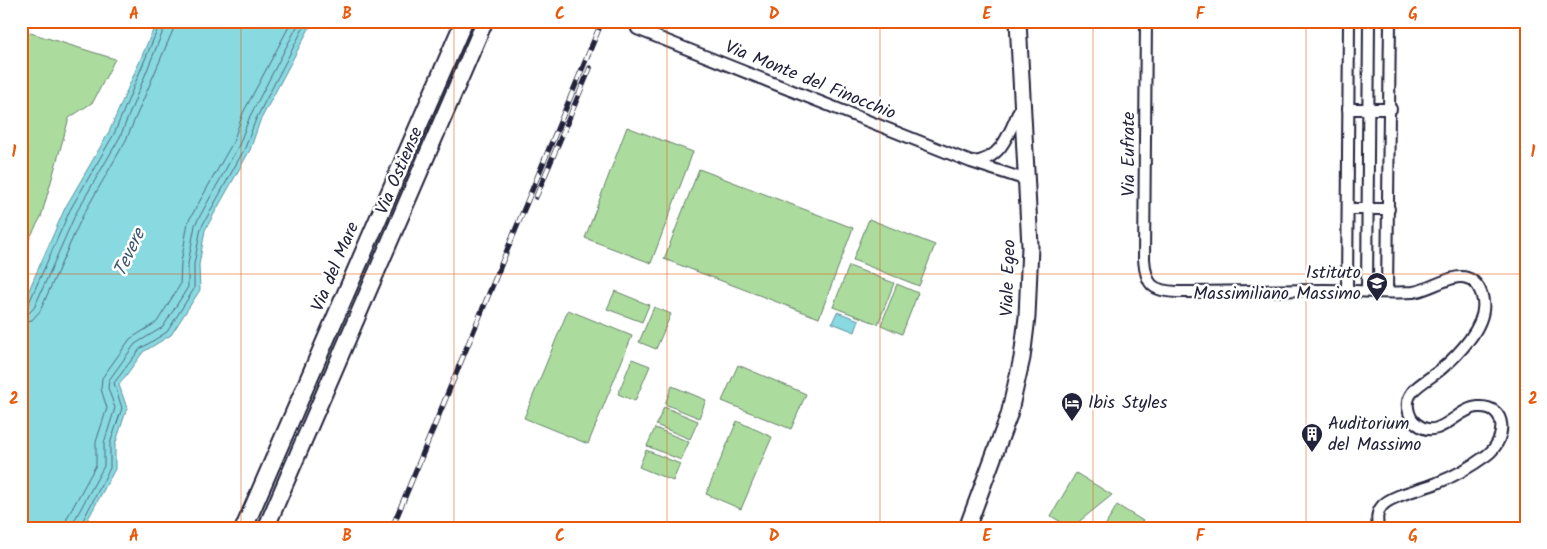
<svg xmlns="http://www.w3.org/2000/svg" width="1547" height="549" viewBox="0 0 1547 549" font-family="Kalam,sans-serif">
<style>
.green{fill:#acdc9d;stroke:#677f6c}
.water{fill:#88d9e0;stroke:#5f909e}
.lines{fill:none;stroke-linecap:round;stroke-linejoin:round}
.shore{stroke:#4b6b7d;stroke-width:1}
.street-tunnel{stroke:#d3d3d8;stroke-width:10;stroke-dasharray:10 5;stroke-linecap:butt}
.street-casing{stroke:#22223b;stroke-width:14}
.secondary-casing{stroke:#22223b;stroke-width:19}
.primary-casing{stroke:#22223b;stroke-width:20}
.street{stroke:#fff;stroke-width:10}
.secondary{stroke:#fff;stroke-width:15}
.primary{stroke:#fff;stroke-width:16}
.rail-casing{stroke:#22223b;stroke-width:5.5}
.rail{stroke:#fff;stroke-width:4;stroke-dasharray:11;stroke-linecap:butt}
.grid{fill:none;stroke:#e8590c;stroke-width:1;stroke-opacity:0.55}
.labels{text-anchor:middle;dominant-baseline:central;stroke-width:5;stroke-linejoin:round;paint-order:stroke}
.street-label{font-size:18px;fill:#22223b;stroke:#fff}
.poi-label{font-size:18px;fill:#22223b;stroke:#fff;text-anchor:start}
.water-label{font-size:19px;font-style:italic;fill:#41596d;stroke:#fff}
.neatline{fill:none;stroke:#e8590c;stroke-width:2}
.grid-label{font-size:16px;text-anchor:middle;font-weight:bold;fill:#e8590c}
</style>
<rect width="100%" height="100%" fill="#fff"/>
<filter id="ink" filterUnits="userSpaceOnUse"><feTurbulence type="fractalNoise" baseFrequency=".02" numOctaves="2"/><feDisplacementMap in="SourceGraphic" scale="10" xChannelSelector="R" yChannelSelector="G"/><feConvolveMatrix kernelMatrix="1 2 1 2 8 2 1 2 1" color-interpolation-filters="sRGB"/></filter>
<g filter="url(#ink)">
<g class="green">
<polygon points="21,30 115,59 93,102 69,118 41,217 21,254"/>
<polygon points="627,127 693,152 651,263 585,238"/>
<polygon points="699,169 853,228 819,318 664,259"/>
<polygon points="869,219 935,245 919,286 853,260"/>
<polygon points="849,266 894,283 878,324 833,307"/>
<polygon points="897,284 918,293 902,334 881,325"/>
<polygon points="615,291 649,305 642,322 607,309"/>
<polygon points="654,307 671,314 656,349 639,342"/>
<polygon points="568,310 632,336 588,444 524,418"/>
<polygon points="632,359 650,366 635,401 618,394"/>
<polygon points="738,365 806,394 791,429 722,401"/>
<polygon points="672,386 706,400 699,418 665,404"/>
<polygon points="664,407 698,421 690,439 656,425"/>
<polygon points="737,421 772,437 741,509 706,494"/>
<polygon points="655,428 689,442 681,460 647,446"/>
<polygon points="646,450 680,464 673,481 639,467"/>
<polygon points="1076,473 1112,495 1071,528 1051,516"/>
<polygon points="1117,505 1153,527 1152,528 1104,528"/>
</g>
<g class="water">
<polygon points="157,21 313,21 260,121 250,150 205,230 199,265 200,290 171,335 143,352 119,385 127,408 115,445 115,469 83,528 21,528 21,308 65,208 109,132"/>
<polygon points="837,312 859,320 855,332 832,323"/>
</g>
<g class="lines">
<g class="shore">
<polyline points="21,308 28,305 70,210 114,134 161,21"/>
<polyline points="21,315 29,313 34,308 76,213 120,137 167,21"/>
<polyline points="21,322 32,320 40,311 82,217 126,140 173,30 175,21"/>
<polyline points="65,528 67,518 96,465 96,442 107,408 101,389 102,378 130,339 157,322 180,285 181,263 188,222 233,142 243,113 292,21"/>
<polyline points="73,528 74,521 104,466 104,443 115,408 108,388 109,380 135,344 163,327 188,287 188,264 195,225 239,145 250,116 300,21"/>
<polyline points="79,528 110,468 110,444 122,408 114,383 140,349 167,332 194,289 194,264 201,228 245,148 256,119 307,21"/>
</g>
<polyline class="street-tunnel" points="618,21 637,29"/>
<g class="street-casing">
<g id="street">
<path d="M1146 21 1144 259C1146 285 1152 291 1177 292 1227 292 1276 290 1325 290 1354 290 1384 294 1413 292 1430 290 1452 273 1467 278 1477 281 1482 292 1483 301 1487 326 1457 356 1440 370 1432 377 1420 383 1413 391 1409 396 1407 402 1408 408 1409 415 1411 420 1417 424 1439 442 1457 408 1478 407 1508 405 1507 440 1487 455 1472 466 1455 476 1437 483 1423 489 1391 495 1382 506 1376 513 1377 520 1378 528"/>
<polyline points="637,29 971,162 1027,180"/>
<polyline points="1348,109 1391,109"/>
<path d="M972 162C1003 160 1010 130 1021 106"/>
<polyline points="1348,209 1389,209"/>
<polyline points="1347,290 1349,21"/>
<polyline points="1367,291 1369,21"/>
<polyline points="1387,292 1390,21"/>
</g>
</g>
<g class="secondary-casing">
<g id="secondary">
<polyline points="266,528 485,21"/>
<polyline points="967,528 1009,415 1022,358 1027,317 1030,246 1018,21"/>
</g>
</g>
<g class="primary-casing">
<polyline id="primary" points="244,528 464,21"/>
</g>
<use href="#street" class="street"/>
<use href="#secondary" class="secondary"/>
<use href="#primary" class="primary"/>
<g class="rail-casing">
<g id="rail">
<polyline points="536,197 590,68"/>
<polyline points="392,528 602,21"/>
</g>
</g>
<use href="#rail" class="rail"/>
</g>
</g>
<path class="grid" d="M241 21V528M454 21V528M667 21V528M880 21V528M1093 21V528M1306 21V528M21 274H1526"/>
<defs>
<g id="school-pin" transform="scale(1.125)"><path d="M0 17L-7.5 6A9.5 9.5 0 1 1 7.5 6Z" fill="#22223b" stroke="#fff"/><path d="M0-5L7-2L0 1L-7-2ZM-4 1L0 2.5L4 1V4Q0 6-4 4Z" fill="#fff"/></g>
<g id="hotel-pin" transform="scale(1.125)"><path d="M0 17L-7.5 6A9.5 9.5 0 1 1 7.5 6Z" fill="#22223b" stroke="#fff"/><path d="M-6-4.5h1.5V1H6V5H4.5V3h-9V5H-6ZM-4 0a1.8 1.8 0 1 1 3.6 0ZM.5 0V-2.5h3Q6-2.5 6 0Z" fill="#fff"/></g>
<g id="building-pin" transform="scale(1.125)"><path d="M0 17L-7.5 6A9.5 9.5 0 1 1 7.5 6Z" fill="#22223b" stroke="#fff"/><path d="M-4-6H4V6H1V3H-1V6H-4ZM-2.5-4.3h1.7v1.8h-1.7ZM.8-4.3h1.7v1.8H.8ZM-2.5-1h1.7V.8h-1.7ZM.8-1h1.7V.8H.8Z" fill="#fff"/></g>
</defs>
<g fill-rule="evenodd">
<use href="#school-pin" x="1377" y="283"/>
<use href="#hotel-pin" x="1072" y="403"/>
<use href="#building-pin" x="1312" y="434"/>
</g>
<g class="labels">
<g class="street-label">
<text transform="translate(810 81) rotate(22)">Via Monte del Finocchio</text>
<text transform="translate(1129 154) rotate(-90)">Via Eufrate</text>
<text transform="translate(400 171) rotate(-67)">Via Ostiense</text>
<text transform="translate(336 267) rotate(-67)">Via del Mare</text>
<text transform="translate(1009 278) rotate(-88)">Viale Egeo</text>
</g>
<g class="poi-label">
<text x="1361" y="273" text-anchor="end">Istituto<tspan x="1361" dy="21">Massimiliano Massimo</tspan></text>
<text x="1088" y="403">Ibis Styles</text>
<text x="1328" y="424">Auditorium<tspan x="1328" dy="21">del Massimo</tspan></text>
</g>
<g class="water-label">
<text transform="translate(130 253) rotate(-65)">Tevere</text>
</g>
</g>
<rect width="1547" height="549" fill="none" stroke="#fff" stroke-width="55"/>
<rect x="28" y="28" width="1492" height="494" class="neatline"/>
<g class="grid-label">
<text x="134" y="19">A</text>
<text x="347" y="19">B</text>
<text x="560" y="19">C</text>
<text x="774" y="19">D</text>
<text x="987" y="19">E</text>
<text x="1200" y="19">F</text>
<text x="1413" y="19">G</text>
<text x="14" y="157">1</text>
<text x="1533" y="157">1</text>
<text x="14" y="404">2</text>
<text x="1533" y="404">2</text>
<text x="134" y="541">A</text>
<text x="347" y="541">B</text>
<text x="560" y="541">C</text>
<text x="774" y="541">D</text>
<text x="987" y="541">E</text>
<text x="1200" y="541">F</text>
<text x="1413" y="541">G</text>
</g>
</svg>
